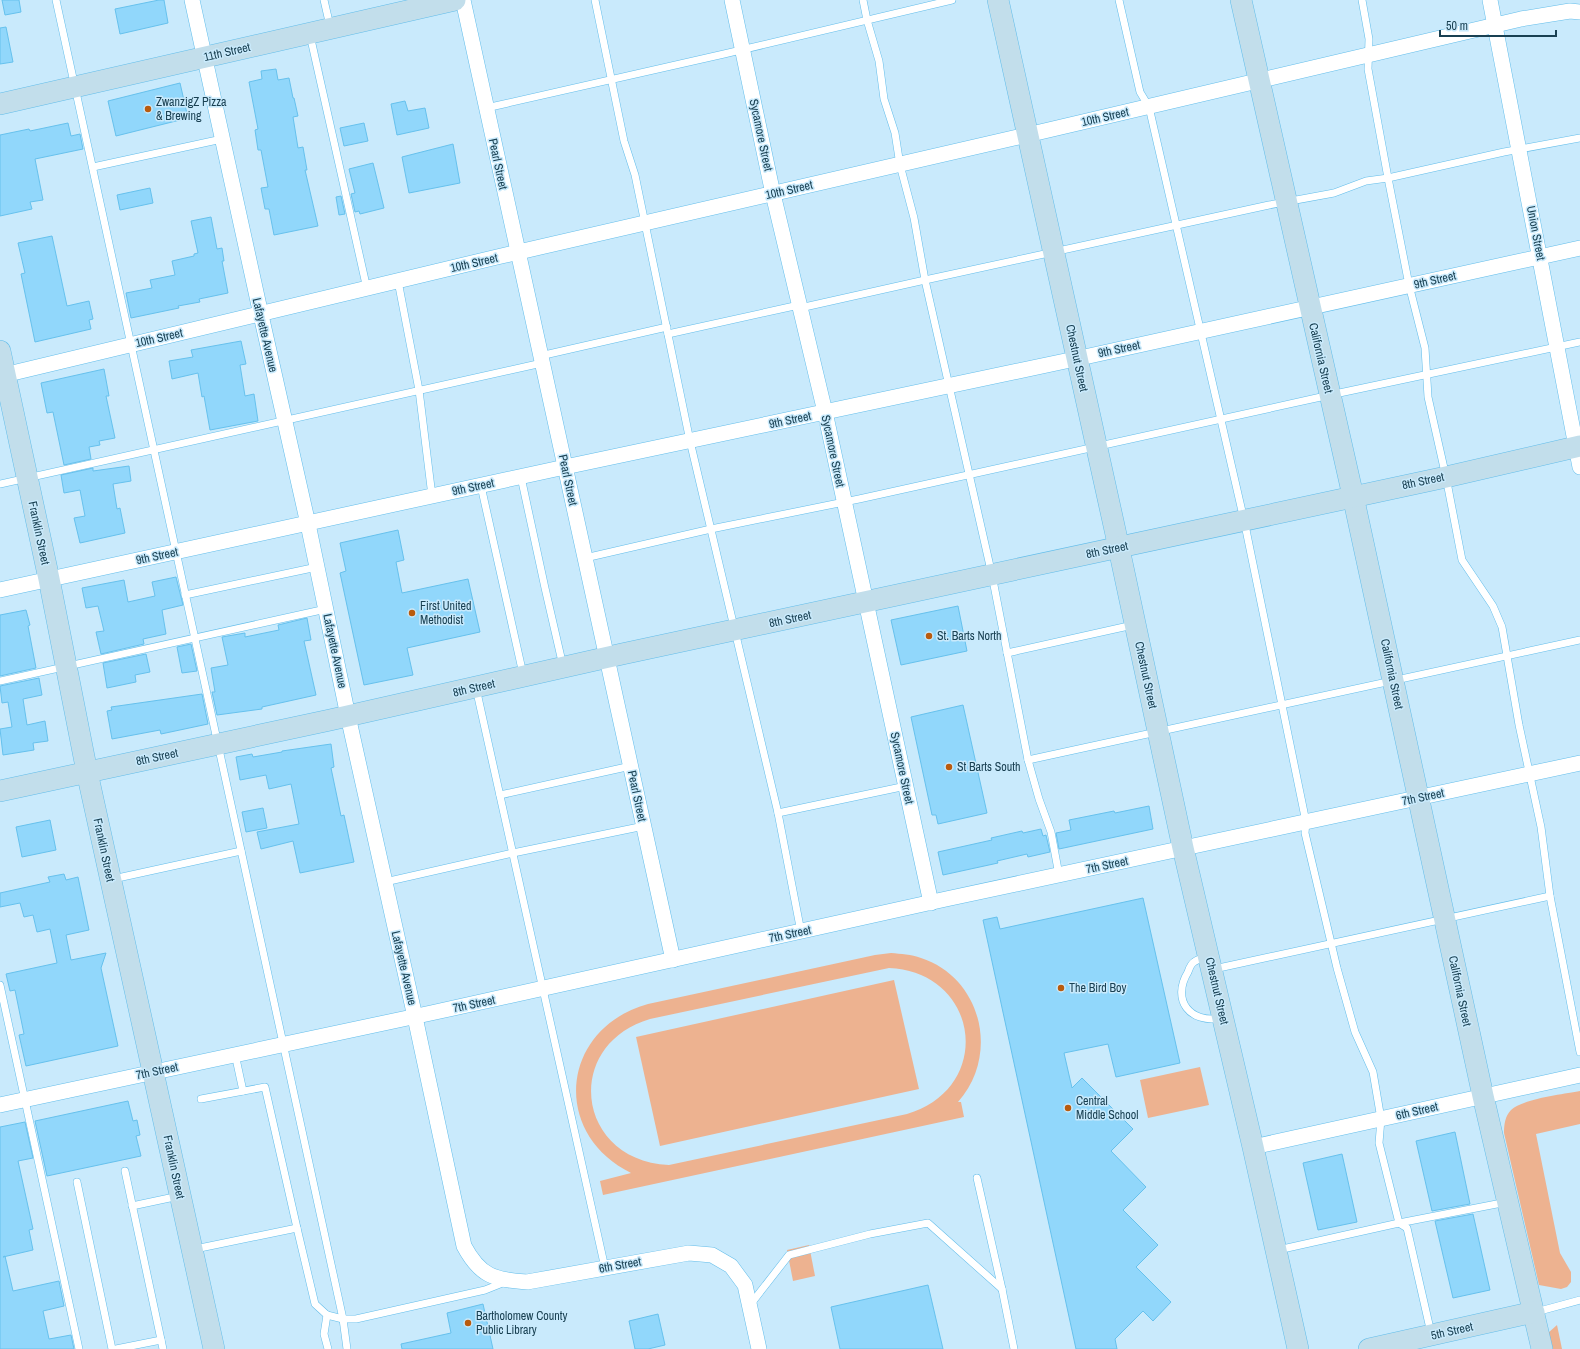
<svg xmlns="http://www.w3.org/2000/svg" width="1580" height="1349" viewBox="0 0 1580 1349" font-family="'Archivo Narrow',sans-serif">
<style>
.green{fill:#edb290;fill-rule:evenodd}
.building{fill:#91d7fb;stroke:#66c1ed}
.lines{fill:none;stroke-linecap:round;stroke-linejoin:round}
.lane-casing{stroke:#62bdea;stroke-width:8}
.street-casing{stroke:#62bdea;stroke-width:16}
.secondary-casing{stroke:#62bdea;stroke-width:22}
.lane{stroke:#fff;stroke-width:7}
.street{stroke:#fff;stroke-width:15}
.secondary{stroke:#c2deeb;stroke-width:21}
.poi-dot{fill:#b95b0e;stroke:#c9eafc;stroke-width:1.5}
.labels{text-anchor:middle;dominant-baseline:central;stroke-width:3;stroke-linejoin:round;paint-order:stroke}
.street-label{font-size:12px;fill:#194052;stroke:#c9eafc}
.poi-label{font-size:12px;fill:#194052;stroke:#c9eafc;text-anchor:start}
</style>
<rect width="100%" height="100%" fill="#c9eafc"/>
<g class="green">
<path d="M891 953C901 954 911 954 921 958 982 978 1000 1055 958 1102H961L964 1117 603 1195 600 1181 631 1173C550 1133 561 1028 648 1004L875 955ZM889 968C980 972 995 1088 907 1114L669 1165C576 1161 562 1045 650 1019Z"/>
<polygon points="894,980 919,1089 660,1146 636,1037"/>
<polygon points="1200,1067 1209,1105 1148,1118 1140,1080"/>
<path d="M1580 1091V1124L1536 1134 1560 1253 1571 1272V1282L1567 1287 1561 1289 1539 1285 1504 1133C1504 1125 1505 1116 1511 1110 1523 1099 1563 1094 1580 1091Z"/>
<polygon points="809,1245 815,1276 793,1281 787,1250"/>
<polygon points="1557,1325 1562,1349 1552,1349 1548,1333"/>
</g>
<g class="building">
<polygon points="2,0 19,0 21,12 5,15"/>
<polygon points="159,0 164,0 168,23 120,34 115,9"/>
<polygon points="6,27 13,62 0,64 0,28"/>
<polygon points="276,69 278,80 289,78 293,98 294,98 298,116 293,117 298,148 303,147 307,170 305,170 318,226 274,235 269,209 265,209 261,188 268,187 261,150 258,150 255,130 258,129 249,82 262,79 261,71"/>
<polygon points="180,83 188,118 116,136 108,101"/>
<polygon points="405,101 408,111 425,108 429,128 397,135 391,104"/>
<polygon points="68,123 71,136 80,134 83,149 35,159 43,200 30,202 32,209 0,216 0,135 29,129 30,131"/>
<polygon points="364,123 368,141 344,146 340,128"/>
<polygon points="453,144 460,183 409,193 402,157"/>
<polygon points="373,163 384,208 360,214 359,211 355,212 351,194 355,193 349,169"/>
<polygon points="150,188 153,203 120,210 117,195"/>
<polygon points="341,196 345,214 339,215 336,197"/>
<polygon points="211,217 217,249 222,248 224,261 222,261 228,293 199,299 200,302 178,306 179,308 131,318 126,293 152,288 150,280 175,275 172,261 194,256 194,254 198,253 191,221"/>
<polygon points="52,236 67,306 89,301 93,319 89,320 91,329 35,342 21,274 25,273 18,243"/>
<polygon points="241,341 246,364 240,365 245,396 254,394 258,421 210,430 204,396 202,397 198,373 172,379 169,361 193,357 191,350"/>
<polygon points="104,369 109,396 106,396 115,438 99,441 100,445 89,447 91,459 64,465 53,412 47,413 41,383"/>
<polygon points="129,466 131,481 113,484 117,509 120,508 125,533 80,543 74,518 85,516 80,490 64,493 61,475 93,468 93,471"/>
<polygon points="398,530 404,560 396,562 402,593 468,579 480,632 407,648 413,675 364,685 340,573 346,571 340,543"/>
<polygon points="176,577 183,605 162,610 166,634 143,639 144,644 101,654 96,632 104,631 98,606 86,608 82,588 124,580 128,602 155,596 152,582"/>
<polygon points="958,606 967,651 901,665 891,620"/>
<polygon points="26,610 30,625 28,626 36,668 0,676 0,615"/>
<polygon points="307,618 311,640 304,641 316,695 262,707 262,709 217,715 212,692 215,692 211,668 228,665 222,637 245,633 245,637 279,630 278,625"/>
<polygon points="191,644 197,671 182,673 177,647"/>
<polygon points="146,654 150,672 135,675 136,682 107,688 103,663"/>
<polygon points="39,678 42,695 23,699 27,725 45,721 48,741 33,743 34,750 3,755 0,729 12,727 8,702 2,703 0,686"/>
<polygon points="202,694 208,724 161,734 160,730 112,739 107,711 112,710 111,707"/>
<polygon points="963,705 987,813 938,824 936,815 932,815 911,717"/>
<polygon points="331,744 334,767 331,768 341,816 344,815 354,862 300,873 293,841 261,849 257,832 299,824 291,784 269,789 266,775 240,780 236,757 252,754 253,757 282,752 282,751"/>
<polygon points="1149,806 1153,829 1059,849 1056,833 1071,830 1069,820 1114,811 1115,813"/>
<polygon points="263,808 267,828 246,832 242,812"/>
<polygon points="50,820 56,850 22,857 16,827"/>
<polygon points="1041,829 1043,836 1046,835 1050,852 1028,857 1027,854 997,861 998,863 943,875 938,852 992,840 991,838 1022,831 1023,833"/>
<polygon points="64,874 66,880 78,877 89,930 66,935 71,960 106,953 101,968 118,1046 26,1066 19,1035 24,1034 15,990 10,991 6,974 57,963 50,929 37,932 33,915 24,917 20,903 0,907 0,893 50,882 48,877"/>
<polygon points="1143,898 1180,1063 1116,1077 1108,1044 1064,1053 1072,1088 1082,1078 1133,1129 1111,1151 1146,1187 1123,1210 1158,1245 1136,1267 1171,1302 1153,1321 1143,1311 1115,1339 1117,1349 1076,1349 983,920 997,917 1000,929"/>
<polygon points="128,1101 133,1121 137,1120 140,1135 136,1136 141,1156 47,1176 35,1121"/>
<polygon points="25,1122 33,1158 18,1161 33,1229 29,1230 33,1250 3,1257 5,1256 13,1291 59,1281 64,1306 43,1311 49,1339 71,1335 74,1349 0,1349 0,1127"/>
<polygon points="1455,1132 1470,1204 1432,1211 1416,1141"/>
<polygon points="1342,1154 1357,1222 1318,1230 1303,1163"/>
<polygon points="1473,1214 1490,1290 1453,1298 1435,1221"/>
<polygon points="928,1285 943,1349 840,1349 831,1307"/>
<polygon points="483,1304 493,1349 402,1349 401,1344 451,1333 447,1313"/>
<polygon points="658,1314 665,1345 648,1349 635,1349 629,1321"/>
</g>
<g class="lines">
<g class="lane-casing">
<g id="lane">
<polyline points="56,0 343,1319 347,1349"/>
<polyline points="324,0 330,26"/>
<polyline points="595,0 624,141 635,175 690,441 778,813 801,932"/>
<polyline points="863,0 867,20 879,61 884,99 895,133 900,165 914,218 925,280 992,575 1028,760 1039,799 1051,832 1059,875"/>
<polyline points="1119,0 1140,92 1149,107 1244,520 1306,822 1305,833 1337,968 1355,1032 1373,1072 1381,1119 1379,1143 1399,1223 1407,1228 1431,1333"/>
<polyline points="1362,0 1369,39 1368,69 1388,178 1409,285 1425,348 1428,397 1446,477 1462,560 1493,606 1502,627 1519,725 1541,827 1550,896 1580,1052"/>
<polyline points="310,35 367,289"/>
<polyline points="486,108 724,54 952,0"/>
<polyline points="93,167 222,139"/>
<polyline points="398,281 419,390 432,496"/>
<polyline points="800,308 925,280 1269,205 1334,193 1366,181 1388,178 1504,152 1580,138"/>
<polyline points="668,334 799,305"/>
<polyline points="540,356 667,327"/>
<polyline points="521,477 545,588 563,666"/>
<polyline points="0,484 542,363"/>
<polyline points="481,486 523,674"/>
<polyline points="585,558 711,529 859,499 1330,395 1580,342"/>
<polyline points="185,595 317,567"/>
<polyline points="1007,653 1133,625"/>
<polyline points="0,681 326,609"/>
<polyline points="476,688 605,1268"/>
<polyline points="1028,760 1580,640"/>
<polyline points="500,795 631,766"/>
<polyline points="778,813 906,786"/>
<polyline points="113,879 241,851"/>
<polyline points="385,882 513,853 644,826"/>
<path d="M1206 957C1203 958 1198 959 1194 962 1191 964 1189 969 1188 972 1171 1000 1190 1024 1221 1018"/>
<polyline points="1214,969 1550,896"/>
<polyline points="0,985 79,1349"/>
<polyline points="235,1054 243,1091"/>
<polyline points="201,1099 265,1087 297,1228"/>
<polyline points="125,1171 163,1349"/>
<polyline points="977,1178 1002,1289 1014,1349"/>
<polyline points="77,1182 112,1349"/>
<polyline points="132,1206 179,1196"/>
<polyline points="195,1249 297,1228 315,1304 327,1315 343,1319 356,1319 485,1290 505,1282"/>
<polyline points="1278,1250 1399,1223 1507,1202"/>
<polyline points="750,1305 789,1255 870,1234 928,1223 1002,1289"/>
<polyline points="1536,1312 1580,1300"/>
<polyline points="327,1315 324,1334 328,1349"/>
<polyline points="116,1349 161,1340"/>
</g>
</g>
<g class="street-casing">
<g id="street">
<path d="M192 0 263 324 308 524 348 716 415 1017 464 1246C480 1276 494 1280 527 1282L689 1253 712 1255 731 1266 745 1285 759 1349"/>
<polyline points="463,0 673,960"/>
<polyline points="732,0 773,194 825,412 931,903"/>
<polyline points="1490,0 1580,467"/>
<polyline points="0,376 497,257 1040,132 1521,19 1570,11 1580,12"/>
<polyline points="0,590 565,467 1089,356 1580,248"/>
<polyline points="0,1105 431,1013 946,899 1580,763"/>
<polyline points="1253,1147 1580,1075"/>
</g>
</g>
<g class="secondary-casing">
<g id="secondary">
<polyline points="998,0 1115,530 1183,848 1253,1147 1298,1349"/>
<polyline points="1241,0 1353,496 1483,1096 1542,1349"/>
<polyline points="0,104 455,0"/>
<polyline points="0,351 49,579 87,772 214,1349"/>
<polyline points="0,791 330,720 622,654 1446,477 1580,446"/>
<polyline points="1369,1349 1534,1312"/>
</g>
</g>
<use href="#lane" class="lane"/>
<use href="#street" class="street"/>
<use href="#secondary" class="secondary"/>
</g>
<g class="poi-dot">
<circle cx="148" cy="109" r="4"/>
<circle cx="412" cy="613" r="4"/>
<circle cx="929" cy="636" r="4"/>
<circle cx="949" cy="767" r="4"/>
<circle cx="1061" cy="988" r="4"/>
<circle cx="1068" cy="1108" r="4"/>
<circle cx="468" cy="1323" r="4"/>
</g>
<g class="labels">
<g class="street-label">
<text transform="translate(227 52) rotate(-13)">11th Street</text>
<text transform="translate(1105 117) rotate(-13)">10th Street</text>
<text transform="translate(761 135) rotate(78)">Sycamore Street</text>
<text transform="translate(498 164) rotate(78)">Pearl Street</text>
<text transform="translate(789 190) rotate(-13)">10th Street</text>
<text transform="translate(1536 233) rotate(79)">Union Street</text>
<text transform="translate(474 263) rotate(-13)">10th Street</text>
<text transform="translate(1435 280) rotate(-13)">9th Street</text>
<text transform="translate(265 335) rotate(77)">Lafayette Avenue</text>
<text transform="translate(159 338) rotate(-13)">10th Street</text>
<text transform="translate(1119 349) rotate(-12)">9th Street</text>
<text transform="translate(1077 358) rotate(78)">Chestnut Street</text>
<text transform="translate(1321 358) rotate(77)">California Street</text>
<text transform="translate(790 420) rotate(-12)">9th Street</text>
<text transform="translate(833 451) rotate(78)">Sycamore Street</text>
<text transform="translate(568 480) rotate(78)">Pearl Street</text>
<text transform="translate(1423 481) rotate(-12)">8th Street</text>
<text transform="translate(473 487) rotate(-12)">9th Street</text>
<text transform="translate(39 533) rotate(78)">Franklin Street</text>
<text transform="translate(1107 550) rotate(-12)">8th Street</text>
<text transform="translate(157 556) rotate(-12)">9th Street</text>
<text transform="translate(790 619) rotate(-12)">8th Street</text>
<text transform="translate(335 651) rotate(78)">Lafayette Avenue</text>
<text transform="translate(1392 674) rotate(78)">California Street</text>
<text transform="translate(1146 675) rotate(78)">Chestnut Street</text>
<text transform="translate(474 688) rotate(-13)">8th Street</text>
<text transform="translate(157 757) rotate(-12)">8th Street</text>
<text transform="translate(902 768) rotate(78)">Sycamore Street</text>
<text transform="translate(637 796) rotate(78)">Pearl Street</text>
<text transform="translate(1423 797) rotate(-12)">7th Street</text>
<text transform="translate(104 850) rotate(78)">Franklin Street</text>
<text transform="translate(1107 865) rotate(-12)">7th Street</text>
<text transform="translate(790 934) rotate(-12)">7th Street</text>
<text transform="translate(404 968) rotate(77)">Lafayette Avenue</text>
<text transform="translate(1217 991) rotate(77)">Chestnut Street</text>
<text transform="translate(1460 991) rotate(78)">California Street</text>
<text transform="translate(474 1004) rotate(-12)">7th Street</text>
<text transform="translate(157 1071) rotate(-12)">7th Street</text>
<text transform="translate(1417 1111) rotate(-13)">6th Street</text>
<text transform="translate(174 1167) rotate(78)">Franklin Street</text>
<text transform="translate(620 1265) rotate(-10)">6th Street</text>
<text transform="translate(1452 1331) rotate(-13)">5th Street</text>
</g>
<g class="poi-label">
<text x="156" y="102">ZwanzigZ Pizza<tspan x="156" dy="14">&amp; Brewing</tspan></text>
<text x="420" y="606">First United<tspan x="420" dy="14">Methodist</tspan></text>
<text x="937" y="636">St. Barts North</text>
<text x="957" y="767">St Barts South</text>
<text x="1069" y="988">The Bird Boy</text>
<text x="1076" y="1101">Central<tspan x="1076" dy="14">Middle School</tspan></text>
<text x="476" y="1316">Bartholomew County<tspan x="476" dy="14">Public Library</tspan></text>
</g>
</g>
<path d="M1440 30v6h116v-6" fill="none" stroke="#194052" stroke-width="2"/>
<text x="1446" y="30" font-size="12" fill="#194052" stroke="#c9eafc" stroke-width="3" paint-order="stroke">50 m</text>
</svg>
